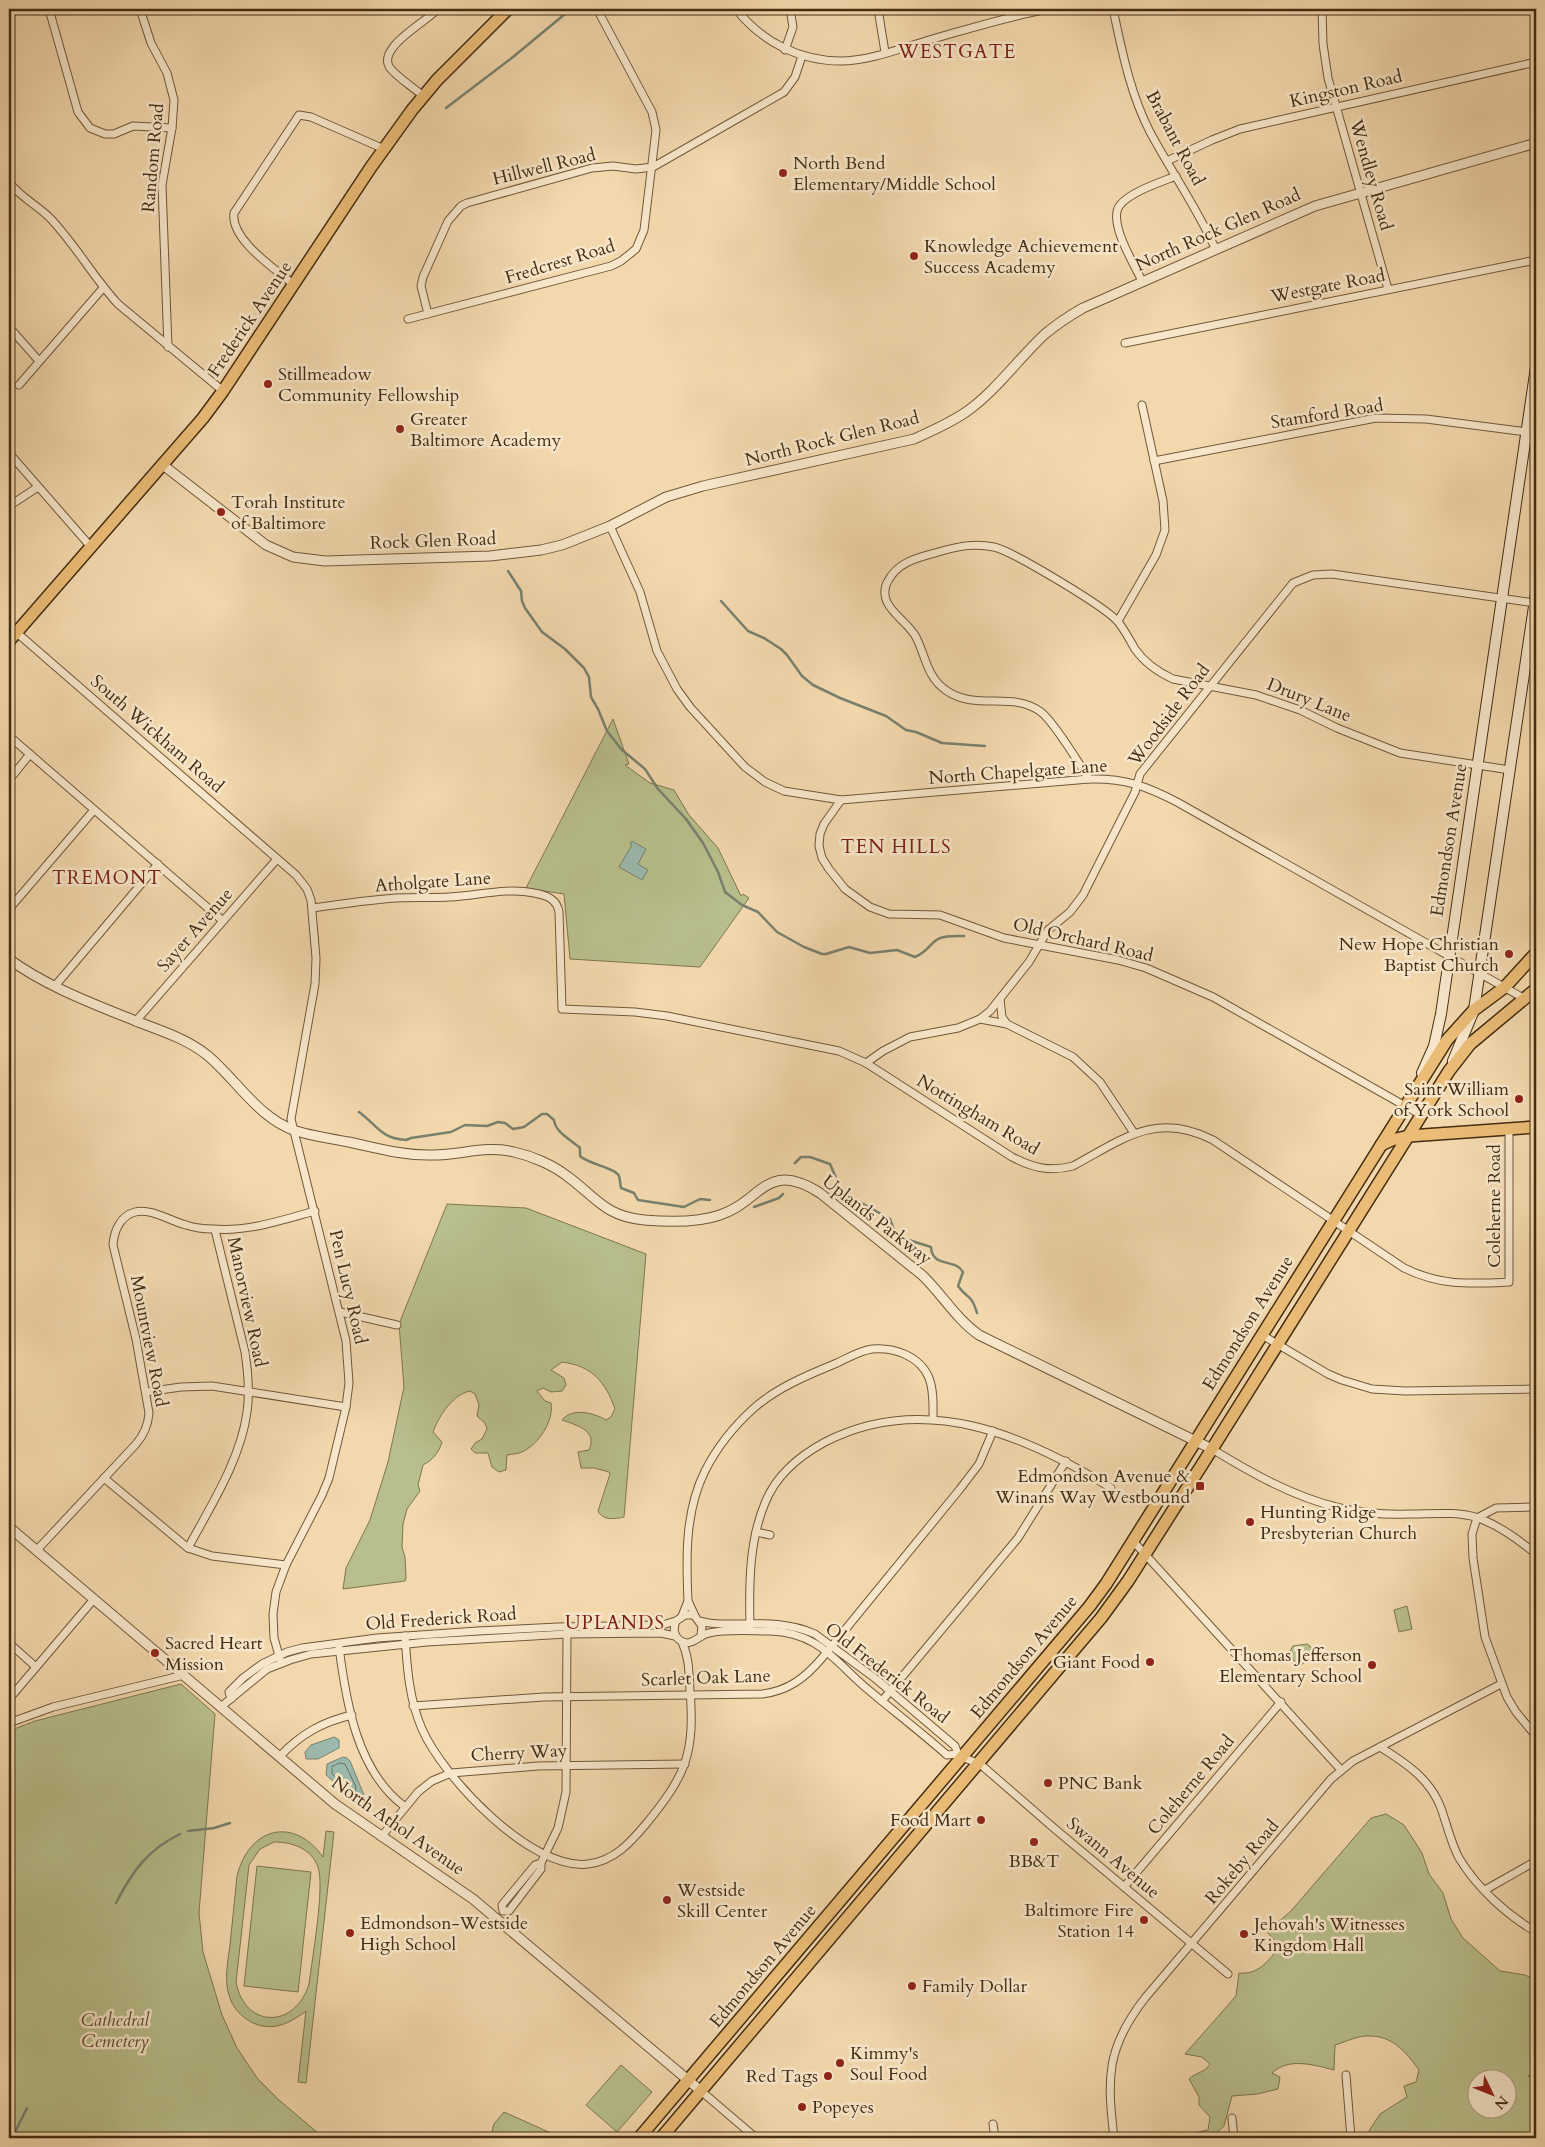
<svg xmlns="http://www.w3.org/2000/svg" width="1545" height="2147" viewBox="0 0 1545 2147" font-family="Cardo,serif">
<style>
.green{fill:#b8bf8c;stroke:#7e764f;fill-rule:evenodd}
.water{fill:#9bb9ac;stroke:#78816e}
.lines{fill:none;stroke-linecap:round;stroke-linejoin:round}
.shore{stroke:#70735f;stroke-width:1}
.stream{stroke:#78816e;stroke-width:2.5}
.minor-casing{stroke:#705839;stroke-width:9}
.tertiary-casing{stroke:#705839;stroke-width:11}
.secondary-casing{stroke:#442d12;stroke-width:12}
.primary-casing{stroke:#442d12;stroke-width:14}
.minor{stroke:#f7e6ca;stroke-width:7}
.tertiary{stroke:#f7e6ca;stroke-width:9}
.secondary{stroke:#f7e6ca;stroke-width:10}
.primary{stroke:#eabc76;stroke-width:11}
.poi-dot{fill:#8f2418;stroke:#f7e6ca;stroke-width:2}
.labels{text-anchor:middle;dominant-baseline:central;stroke-width:5;stroke-linejoin:round;paint-order:stroke}
.street-label{font-size:18px;fill:#442d12;stroke:#f7e6ca}
.poi-label{font-size:18px;fill:#442d12;stroke:#f7e6ca;text-anchor:start}
.park-label{font-size:18px;font-style:italic;fill:#5b4a2a;stroke:#f7e6ca}
.neighbourhood-label{font-size:19px;letter-spacing:1px;fill:#7a1f14;stroke:#f7e6ca}
</style>
<rect width="100%" height="100%" fill="#f3d8ad"/>
<filter id="stains"><feTurbulence type="fractalNoise" baseFrequency=".004" numOctaves="4"/><feColorMatrix values="0 0 0 0 .2 0 0 0 0 .09 0 0 0 0 .02 0 0 0 .5 -.17"/></filter>
<radialGradient id="worn" r=".72"><stop offset=".6" stop-color="#630" stop-opacity="0"/><stop offset="1" stop-color="#630" stop-opacity=".3"/></radialGradient>
<g class="green">
<polygon points="613,719 629,764 625,765 650,783 674,790 689,815 718,848 741,896 743,894 749,898 700,967 570,959 564,894 526,888"/>
<path d="M447 1204 526 1208 646 1254 624 1517C615 1519 603 1521 598 1511L610 1474 609 1472 594 1468H581L578 1452 589 1450C598 1430 576 1425 562 1420 573 1407 594 1413 606 1420L611 1417 615 1409C605 1381 592 1366 562 1362L551 1370 564 1378 566 1385 562 1391 551 1392 543 1388 537 1391 545 1401 551 1403C554 1421 539 1444 522 1452 518 1454 512 1454 507 1455L506 1470 499 1472 492 1467 488 1453H475L471 1449 475 1443 482 1439 487 1429 485 1423 477 1416 479 1405 475 1394 470 1391C452 1395 439 1416 433 1432L442 1442C439 1452 433 1460 423 1465L418 1485 420 1491 407 1509 403 1524 402 1547 405 1557 406 1578 405 1581 343 1589 346 1568 370 1520 388 1462 404 1387 399 1324Z"/>
<polygon points="1407,1606 1412,1629 1399,1632 1394,1610"/>
<polygon points="1307,1644 1310,1646 1313,1655 1307,1659 1308,1661 1298,1666 1290,1655 1290,1651 1293,1646"/>
<polygon points="181,1684 215,1714 199,1913 203,1952 222,2015 237,2048 257,2078 279,2100 324,2138 9,2138 9,1731 35,1721"/>
<path d="M1386 1814 1404 1825 1422 1853 1429 1874 1443 1893 1451 1919 1463 1938 1500 1971 1525 1975 1536 1980V2138H1372L1369 2131 1380 2114 1407 2097 1404 2086 1416 2082 1419 2070C1407 2053 1393 2036 1370 2036 1359 2035 1345 2042 1335 2045L1334 2070C1314 2065 1289 2057 1272 2073L1280 2077 1278 2089 1257 2094 1232 2096 1224 2126 1211 2138H1157L1159 2133H1193L1208 2130 1210 2117 1199 2105V2097L1189 2079C1196 2072 1205 2073 1210 2064L1202 2057 1185 2054 1236 1996 1239 1973C1259 1975 1269 1960 1280 1946L1267 1932 1291 1911 1371 1818ZM1478 2080H1508V2110H1478Z"/>
<path d="M326 1831 334 1832 306 2083 298 2082 306 2011C290 2023 274 2032 253 2023 241 2017 232 2007 229 1995 224 1979 228 1961 230 1945 232 1922 235 1899 237 1876 249 1827 294 1816 323 1857ZM274 1842C292 1842 311 1848 318 1867 325 1886 312 1960 309 1984 296 2028 245 2030 236 1982L249 1865 260 1849Z"/>
<polygon points="257,1866 311,1872 298,1992 244,1986"/>
<polygon points="621,2065 652,2092 617,2132 586,2105"/>
<polygon points="504,2112 562,2138 490,2138 494,2124"/>
</g>
<g class="water">
<polygon points="632,841 646,849 638,864 648,870 642,880 619,867 632,845 630,844"/>
<polygon points="334,1737 339,1740 339,1748 318,1759 306,1759 305,1752 311,1745"/>
<polygon points="343,1757 347,1758 350,1761 364,1795 356,1798 352,1797 326,1775 327,1764"/>
</g>
<g class="lines">
<polygon class="shore" points="340,1763 345,1764 356,1787 355,1791 352,1791 332,1774 332,1767"/>
<g class="stream">
<polyline points="446,108 513,57 571,9"/>
<path d="M508 571 521 591 522 601 525 608 542 632 565 649 584 668 589 677 591 697 598 709 607 731 621 749 645 769 658 789 686 819 703 843 718 872 725 892 742 905 758 912 777 932 804 947 822 954H826L849 947 870 953 897 950 915 957C926 952 927 948 935 941 942 935 955 936 964 936"/>
<polyline points="721,601 748,631 764,638 781,649 787,655 802,676 813,685 840,698 886,716 906,730 916,732 942,743 985,746"/>
<path d="M359 1112C378 1126 380 1138 406 1140L411 1138 451 1132 465 1125 487 1126 498 1122 505 1123 513 1129 524 1127 542 1114H547L554 1120C555 1132 571 1140 580 1148V1156C588 1164 616 1168 619 1176 620 1179 620 1184 621 1188L634 1193 638 1200 684 1207 700 1199 710 1200"/>
<path d="M795 1163 801 1157H810L830 1164 842 1192 890 1219 896 1236 931 1247C932 1268 955 1258 963 1272L958 1286C968 1300 971 1293 977 1313"/>
<polyline points="754,1207 779,1198 783,1194"/>
<polyline points="188,1831 214,1828 230,1823"/>
<path d="M116 1903C132 1872 147 1850 180 1834"/>
<polyline points="1529,2076 1536,2071"/>
<polyline points="12,2138 27,2108"/>
</g>
<g class="minor-casing">
<g id="minor">
<polyline points="49,9 78,112 90,128 105,134 114,134 133,126 172,128"/>
<polyline points="140,9 151,43 167,73 174,100 172,128 162,185 168,347"/>
<path d="M736 9C761 41 799 61 841 61 870 61 901 48 929 40 968 29 1007 17 1047 9"/>
<polyline points="878,9 885,52"/>
<path d="M1113 9C1122 51 1130 93 1150 132 1171 171 1197 208 1215 248"/>
<polyline points="1322,9 1323,44 1328,78 1388,289"/>
<polyline points="785,50 793,27 790,9"/>
<path d="M423 96C413 87 398 78 390 68 376 48 426 22 438 9"/>
<polyline points="1167,161 1212,140 1240,129 1536,62"/>
<path d="M9 182C20 197 37 205 50 218 75 244 93 277 118 304L223 391"/>
<path d="M1142 281C1134 264 1107 221 1120 205 1130 192 1161 182 1176 176"/>
<path d="M294 285C276 269 230 240 234 213L299 115 311 117 384 149"/>
<polyline points="428,314 421,286 423,277 448,221 461,206 467,203 592,168 613,166 636,169 653,167 784,92 795,77 802,56"/>
<polyline points="408,319 611,266 621,261 636,249 644,230 656,130 652,112 597,9"/>
<polyline points="9,327 39,361"/>
<polyline points="1125,343 1536,260"/>
<polyline points="19,385 103,288"/>
<polyline points="9,453 91,547"/>
<polyline points="1154,461 1376,418 1426,419 1527,432 1536,437"/>
<polyline points="9,506 38,487"/>
<path d="M610 526 640 592 657 651 677 689 690 707 745 767 765 782 784 791 841 800 1089 779C1125 778 1146 786 1177 802L1525 999"/>
<polyline points="1118,621 1156,555 1165,530 1163,501 1142,405"/>
<polyline points="16,632 296,875 307,889 311,900 316,958 315,984 291,1119 346,1341 349,1383 346,1407 329,1478 322,1495 286,1565 276,1592 273,1614 274,1638 281,1663"/>
<polyline points="9,736 223,921"/>
<path d="M1089 779C1078 762 1055 723 1041 712 1013 691 977 711 947 691 927 678 926 657 916 637 909 624 894 616 887 602 884 596 884 587 888 581 899 560 921 557 942 551 960 546 975 543 994 547 1012 551 1108 608 1119 623 1125 631 1130 640 1135 649 1144 662 1158 672 1173 679L1256 695 1300 710 1337 728 1400 753 1510 770"/>
<polyline points="9,780 30,754"/>
<polyline points="841,800 824,824 820,834 819,846 822,858 829,869 845,889 870,907 889,914 940,915 1004,938 1118,960 1146,968 1213,997 1421,1115"/>
<path d="M313 908C340 904 368 900 396 898 414 897 432 898 450 897 477 896 507 887 534 893 546 895 557 899 559 912L562 1009 635 1012 667 1016 839 1051 866 1063 1012 1157C1033 1168 1050 1172 1073 1166 1123 1139 1156 1111 1213 1140L1404 1268C1441 1286 1469 1284 1509 1282V1129"/>
<polyline points="9,909 94,810"/>
<polyline points="55,986 158,864"/>
<polyline points="1000,999 1002,1017 1007,1024"/>
<polyline points="980,1019 1007,1024 1073,1057 1100,1082 1134,1133"/>
<polyline points="136,1021 277,859"/>
<polyline points="866,1063 883,1051 910,1037 958,1028 980,1019 990,1011 1029,962 1048,930 1070,912 1083,895 1135,792 1140,774 1293,583 1313,575 1332,574 1535,603"/>
<polyline points="340,1312 397,1325"/>
<polyline points="1262,1335 1328,1374 1342,1380 1372,1389 1405,1391 1536,1389"/>
<polyline points="146,1392 181,1387 212,1386 346,1407"/>
<path d="M1212 1449C1253 1474 1294 1497 1340 1508 1363 1513 1386 1515 1409 1514 1431 1514 1457 1511 1478 1518 1499 1525 1519 1540 1536 1554"/>
<polyline points="104,1478 188,1548 212,1556 286,1565"/>
<polyline points="1477,1518 1472,1534 1473,1558 1485,1637 1507,1697 1516,1712 1536,1736"/>
<polyline points="1477,1518 1496,1508 1536,1507"/>
<polyline points="756,1532 770,1535"/>
<polyline points="1133,1541 1341,1770"/>
<path d="M188 1548C210 1507 241 1459 247 1412 250 1392 248 1372 245 1352L215 1230"/>
<path d="M36 1551 136 1444C144 1435 148 1426 149 1413L136 1339 113 1245C114 1231 120 1216 135 1212 151 1208 170 1221 186 1225 195 1228 204 1229 213 1229 248 1232 282 1220 315 1211"/>
<path d="M688 1601C686 1557 685 1511 705 1471 717 1447 734 1426 754 1408 778 1387 808 1375 837 1363 848 1358 859 1351 872 1349 894 1347 920 1356 929 1378 934 1391 933 1406 933 1419"/>
<polyline points="682,1616 688,1601 695,1616"/>
<path d="M700 1621C713 1625 725 1624 739 1624 765 1623 790 1623 815 1634L876 1679 955 1746 958 1754 947 1755C922 1733 896 1713 871 1692 836 1664 822 1633 770 1631 751 1631 727 1629 709 1633 699 1635 696 1643 686 1643 675 1640 672 1631 676 1621L685 1615H694L702 1626 701 1635"/>
<path d="M750 1626C749 1585 749 1541 765 1503 776 1475 799 1456 825 1442 924 1391 1025 1435 1111 1488"/>
<path d="M405 1636C407 1667 409 1699 422 1729 443 1777 531 1871 588 1864 614 1861 630 1843 646 1824 686 1775 695 1754 690 1690 689 1672 689 1657 682 1642"/>
<polyline points="9,1643 36,1667"/>
<path d="M339 1647C346 1702 357 1771 404 1806"/>
<polyline points="9,1699 94,1599"/>
<polyline points="231,1699 229,1692 243,1678 262,1664 287,1652 302,1648 377,1638 478,1631 558,1627 662,1625 676,1621"/>
<polyline points="882,1701 1018,1538 1066,1461"/>
<polyline points="222,1706 267,1669 290,1660 311,1654 427,1642 567,1634 661,1633 675,1636"/>
<path d="M413 1706 544 1697 762 1694C788 1691 805 1678 822 1658L960 1489 979 1464 993 1431"/>
<polyline points="9,1723 53,1707 184,1675"/>
<path d="M1380 1747C1406 1763 1430 1779 1441 1808 1447 1825 1451 1843 1459 1858 1477 1888 1507 1915 1536 1932"/>
<path d="M280 1756C301 1734 322 1722 352 1715"/>
<polyline points="959,1756 980,1764 1055,1829 1228,1974"/>
<polyline points="381,1837 418,1792 432,1781 451,1773 538,1766 685,1764"/>
<polyline points="541,1863 535,1865 502,1905 503,1911 509,1911 541,1869 541,1863 558,1828 566,1792 567,1632"/>
<polyline points="1124,1887 1281,1702"/>
<polyline points="1485,1890 1536,1861"/>
<polyline points="1346,2075 1351,2138"/>
<polyline points="701,2091 756,2138"/>
<polyline points="1232,2118 1234,2138"/>
<polyline points="993,2124 995,2138"/>
<path d="M1114 2138C1107 2078 1106 2048 1145 1998L1331 1779 1353 1761 1501 1684"/>
</g>
</g>
<g class="tertiary-casing">
<g id="tertiary">
<path d="M163 465 266 545 293 557 325 561 490 556 541 550 562 545 610 526 666 497 703 486 914 439C932 431 950 423 966 412 996 391 1018 359 1045 334 1057 324 1069 316 1083 308L1315 206 1536 143"/>
<path d="M9 959C47 987 94 1004 138 1022 162 1031 187 1039 207 1055 237 1080 258 1118 296 1131 313 1136 332 1139 349 1142 377 1148 404 1156 433 1155 461 1155 487 1145 514 1152 532 1156 553 1165 567 1176 596 1197 604 1216 644 1220 667 1222 697 1223 720 1215 762 1201 766 1159 820 1193L922 1275C942 1294 956 1319 979 1335L1212 1449"/>
<polyline points="9,1527 335,1804 473,1899 701,2091"/>
</g>
</g>
<g class="secondary-casing">
<g id="secondary">
<polyline points="1453,1061 1474,1010 1536,593"/>
<polyline points="1422,1073 1434,1046 1441,1014 1536,367"/>
</g>
</g>
<g class="primary-casing">
<g id="primary">
<polyline points="9,641 203,418 223,391 371,167 412,110 437,80 508,9"/>
<polyline points="1381,1145 1392,1140 1409,1136 1536,1127"/>
<polyline points="639,2138 1089,1607 1106,1584 1447,1040 1474,1010 1505,987 1536,953"/>
<polyline points="661,2138 1101,1618 1128,1581 1212,1449 1449,1071 1470,1044 1536,989"/>
</g>
</g>
<use href="#minor" class="minor"/>
<use href="#tertiary" class="tertiary"/>
<use href="#secondary" class="secondary"/>
<use href="#primary" class="primary"/>
</g>
<g class="poi-dot">
<circle cx="783" cy="173" r="5"/>
<circle cx="914" cy="256" r="5"/>
<circle cx="268" cy="384" r="5"/>
<circle cx="400" cy="429" r="5"/>
<circle cx="221" cy="512" r="5"/>
<circle cx="1509" cy="954" r="5"/>
<circle cx="1519" cy="1099" r="5"/>
<rect x="1195" y="1481" width="10" height="10" rx="2.5"/>
<circle cx="1250" cy="1522" r="5"/>
<circle cx="155" cy="1653" r="5"/>
<circle cx="1150" cy="1662" r="5"/>
<circle cx="1372" cy="1665" r="5"/>
<circle cx="1048" cy="1783" r="5"/>
<circle cx="981" cy="1820" r="5"/>
<circle cx="1034" cy="1842" r="5"/>
<circle cx="667" cy="1900" r="5"/>
<circle cx="1144" cy="1920" r="5"/>
<circle cx="350" cy="1933" r="5"/>
<circle cx="1244" cy="1934" r="5"/>
<circle cx="912" cy="1986" r="5"/>
<circle cx="840" cy="2063" r="5"/>
<circle cx="828" cy="2076" r="5"/>
<circle cx="802" cy="2107" r="5"/>
</g>
<g class="labels">
<g class="street-label">
<text transform="translate(1346 89) rotate(-13)">Kingston Road</text>
<text transform="translate(1175 138) rotate(62)">Brabant Road</text>
<text transform="translate(153 158) rotate(-85)">Random Road</text>
<text transform="translate(544 167) rotate(-14)">Hillwell Road</text>
<text transform="translate(1371 175) rotate(74)">Wendley Road</text>
<text transform="translate(1218 230) rotate(-24)">North Rock Glen Road</text>
<text transform="translate(560 262) rotate(-17)">Fredcrest Road</text>
<text transform="translate(1328 286) rotate(-11)">Westgate Road</text>
<text transform="translate(250 319) rotate(-56)">Frederick Avenue</text>
<text transform="translate(1327 414) rotate(-9)">Stamford Road</text>
<text transform="translate(832 439) rotate(-14)">North Rock Glen Road</text>
<text transform="translate(433 541) rotate(-2)">Rock Glen Road</text>
<text transform="translate(1309 700) rotate(22)">Drury Lane</text>
<text transform="translate(1169 715) rotate(-53)">Woodside Road</text>
<text transform="translate(157 734) rotate(41)">South Wickham Road</text>
<text transform="translate(1018 772) rotate(-4)">North Chapelgate Lane</text>
<text transform="translate(1449 840) rotate(-81)">Edmondson Avenue</text>
<text transform="translate(433 882) rotate(-4)">Atholgate Lane</text>
<text transform="translate(195 930) rotate(-49)">Sayer Avenue</text>
<text transform="translate(1083 940) rotate(13)">Old Orchard Road</text>
<text transform="translate(978 1115) rotate(31)">Nottingham Road</text>
<text transform="translate(1494 1206) rotate(-90)">Coleherne Road</text>
<text transform="translate(877 1220) rotate(38)">Uplands Parkway</text>
<text transform="translate(348 1287) rotate(77)">Pen Lucy Road</text>
<text transform="translate(247 1302) rotate(78)">Manorview Road</text>
<text transform="translate(1248 1323) rotate(-58)">Edmondson Avenue</text>
<text transform="translate(149 1341) rotate(79)">Mountview Road</text>
<text transform="translate(441 1619) rotate(-4)">Old Frederick Road</text>
<text transform="translate(1024 1657) rotate(-50)">Edmondson Avenue</text>
<text transform="translate(887 1673) rotate(38)">Old Frederick Road</text>
<text transform="translate(706 1678) rotate(-2)">Scarlet Oak Lane</text>
<text transform="translate(519 1753) rotate(-3)">Cherry Way</text>
<text transform="translate(1191 1785) rotate(-50)">Coleherne Road</text>
<text transform="translate(398 1826) rotate(35)">North Athol Avenue</text>
<text transform="translate(1113 1858) rotate(40)">Swann Avenue</text>
<text transform="translate(1242 1862) rotate(-50)">Rokeby Road</text>
<text transform="translate(763 1966) rotate(-50)">Edmondson Avenue</text>
</g>
<g class="poi-label">
<text x="793" y="163">North Bend<tspan x="793" dy="21">Elementary/Middle School</tspan></text>
<text x="924" y="246">Knowledge Achievement<tspan x="924" dy="21">Success Academy</tspan></text>
<text x="278" y="374">Stillmeadow<tspan x="278" dy="21">Community Fellowship</tspan></text>
<text x="410" y="419">Greater<tspan x="410" dy="21">Baltimore Academy</tspan></text>
<text x="231" y="502">Torah Institute<tspan x="231" dy="21">of Baltimore</tspan></text>
<text x="1499" y="944" text-anchor="end">New Hope Christian<tspan x="1499" dy="21">Baptist Church</tspan></text>
<text x="1509" y="1089" text-anchor="end">Saint William<tspan x="1509" dy="21">of York School</tspan></text>
<text x="1190" y="1476" text-anchor="end">Edmondson Avenue &amp;<tspan x="1190" dy="21">Winans Way Westbound</tspan></text>
<text x="1260" y="1512">Hunting Ridge<tspan x="1260" dy="21">Presbyterian Church</tspan></text>
<text x="165" y="1643">Sacred Heart<tspan x="165" dy="21">Mission</tspan></text>
<text x="1362" y="1655" text-anchor="end">Thomas Jefferson<tspan x="1362" dy="21">Elementary School</tspan></text>
<text x="1140" y="1662" text-anchor="end">Giant Food</text>
<text x="1058" y="1783">PNC Bank</text>
<text x="971" y="1820" text-anchor="end">Food Mart</text>
<text x="1034" y="1861" text-anchor="middle">BB&amp;T</text>
<text x="677" y="1890">Westside<tspan x="677" dy="21">Skill Center</tspan></text>
<text x="1134" y="1910" text-anchor="end">Baltimore Fire<tspan x="1134" dy="21">Station 14</tspan></text>
<text x="360" y="1923">Edmondson-Westside<tspan x="360" dy="21">High School</tspan></text>
<text x="1254" y="1924">Jehovah's Witnesses<tspan x="1254" dy="21">Kingdom Hall</tspan></text>
<text x="922" y="1986">Family Dollar</text>
<text x="850" y="2053">Kimmy's<tspan x="850" dy="21">Soul Food</tspan></text>
<text x="818" y="2076" text-anchor="end">Red Tags</text>
<text x="812" y="2107">Popeyes</text>
</g>
<g class="park-label">
<text x="115" y="2020">Cathedral<tspan x="115" dy="21">Cemetery</tspan></text>
</g>
<g class="neighbourhood-label">
<text x="957" y="52">WESTGATE</text>
<text x="896" y="847">TEN HILLS</text>
<text x="107" y="878">TREMONT</text>
<text x="615" y="1623">UPLANDS</text>
</g>
</g>
<rect width="1545" height="2147" fill="none" stroke="#f3d8ad" stroke-width="30"/>
<rect x="10" y="10" width="1525" height="2127" fill="none" stroke="#442d12" stroke-width="2.5"/>
<rect x="15" y="15" width="1515" height="2117" fill="none" stroke="#442d12"/>
<g transform="translate(1492 2094) rotate(133)"><circle r="24" fill="#f7e6ca" stroke="#af9c80"/>
<path d="M0-4L9 19L0 12L-9 19Z" fill="#8f2418"/>
<text y="-8" font-size="14" font-weight="bold" text-anchor="middle" fill="#442d12">N</text>
</g>
<rect width="100%" height="100%" filter="url(#stains)"/>
<rect width="100%" height="100%" fill="url(#worn)"/>
</svg>
